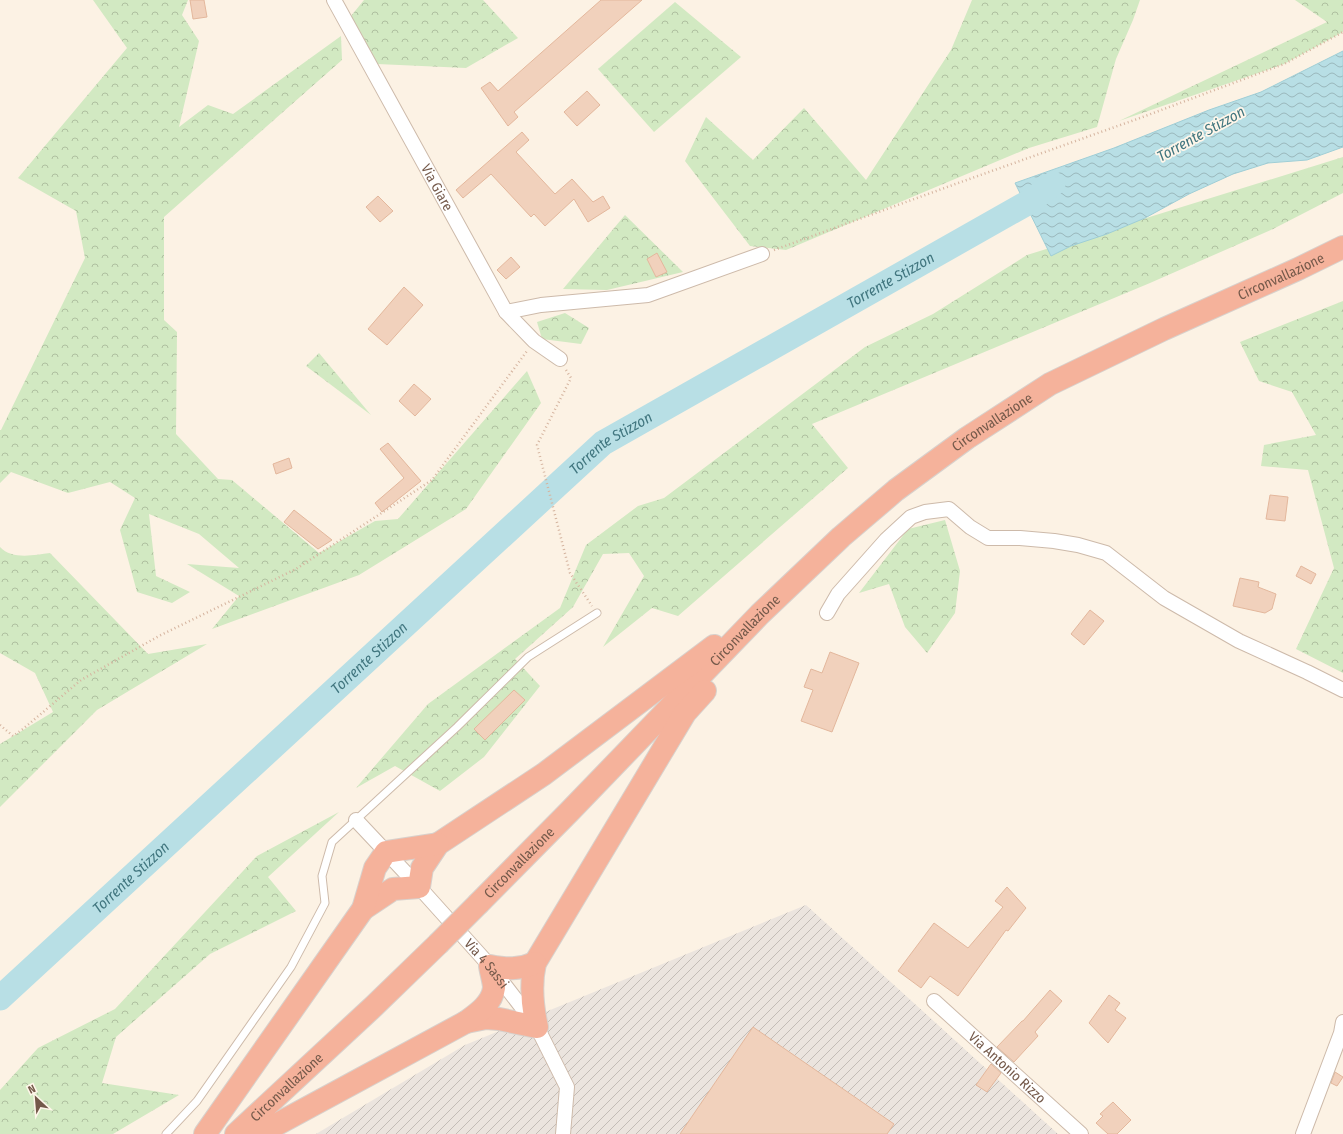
<svg xmlns="http://www.w3.org/2000/svg" width="1343" height="1134" viewBox="0 0 1343 1134" font-family="'Fira Sans Condensed',sans-serif">
<style>
.industrial{fill:url(#industrial-furrows)}
.forest{fill:url(#forest-crowns)}
.water{fill:url(#water-waves);stroke:#9fced6}
.lines{fill:none;stroke-linecap:round;stroke-linejoin:round}
.river{stroke:#b8dfe5;stroke-width:25}
.building{fill:#f1d1bc;stroke:#e3b79c}
.lane-casing{stroke:#cdbaaa;stroke-width:9}
.street-casing{stroke:#cdbaaa;stroke-width:16}
.highway-casing{stroke:#d8d1cc;stroke-width:24}
.path{stroke:#d5b49f;stroke-width:2.5;stroke-dasharray:1 3;stroke-linecap:butt}
.lane{stroke:#fff;stroke-width:7}
.street{stroke:#fff;stroke-width:14}
.highway{stroke:#f5b29b;stroke-width:22}
.highway-bridge-casing{stroke:#d8d1cc;stroke-width:24;stroke-linecap:butt}
.highway-bridge{stroke:#f5b29b;stroke-width:22}
.labels{text-anchor:middle;dominant-baseline:central;stroke-width:3.5;stroke-linejoin:round;paint-order:stroke}
.street-label{font-size:14px;fill:#74594a;stroke:#fff6ea}
.water-label{font-size:15px;font-style:italic;fill:#41767f;stroke:#fff6ea}
</style>
<defs>
<pattern id="industrial-furrows" width="10" height="10" patternUnits="userSpaceOnUse"><rect width="10" height="10" fill="#ebe4de"/><path d="M-1 1l2-2M0 10L10 0M9 11l2-2" fill="none" stroke="#c3bcb6"/></pattern>
<pattern id="forest-crowns" width="20" height="18" patternUnits="userSpaceOnUse"><rect width="20" height="18" fill="#d2e9c2"/><path d="M2 6a3 3 0 1 1 6 0M12 15a3 3 0 1 1 6 0" fill="none" stroke="#afc0a0"/></pattern>
<pattern id="water-waves" width="16" height="10" patternUnits="userSpaceOnUse"><rect width="16" height="10" fill="#b8dfe5"/><path d="M0 5q4-4 8 0t8 0" fill="none" stroke="#9ab8bc"/></pattern>
</defs>
<rect width="100%" height="100%" fill="#fcf2e4"/>
<polygon class="industrial" points="806,905 1058,1134 316,1134 465,1045"/>
<g class="forest">
<polygon points="93,0 188,0 182,15 199,41 179,127 208,105 233,114 341,36 342,60 164,217 164,320 177,332 176,434 218,479 232,480 319,553 375,521 398,519 527,371 541,403 466,509 359,575 212,629 239,596 187,564 239,568 199,534 149,514 156,576 190,592 172,603 137,592 120,530 135,498 110,482 68,493 11,472 0,483 0,430 1,430 85,258 76,211 18,178 127,48"/>
<polygon points="364,0 483,0 518,38 466,68 377,64 351,16"/>
<polygon points="972,0 1140,0 1133,20 1116,59 1097,127 1029,148 786,250 750,246 685,161 706,117 753,160 804,108 866,180 951,50"/>
<polygon points="1295,0 1343,0 1343,32 1284,64 1119,121 1327,22"/>
<polygon points="675,2 741,57 654,132 598,69"/>
<polygon points="1343,157 1343,193 1273,229 1150,283 812,424 848,468 678,616 652,608 603,647 644,576 629,553 603,554 573,607 515,659 540,686 484,757 440,791 395,766 356,788 428,704 560,608 586,545 638,506 664,498 865,347 933,314 1027,255"/>
<polygon points="625,215 683,272 607,290 563,289"/>
<polygon points="1343,301 1343,673 1296,649 1334,568 1308,470 1261,466 1264,445 1316,435 1292,392 1259,381 1240,342"/>
<polygon points="565,313 589,328 581,344 542,339 537,322"/>
<polygon points="319,353 371,415 306,366"/>
<polygon points="945,520 960,571 955,613 927,653 905,627 889,584 859,593 908,529"/>
<path d="M0 547C12 560 34 555 50 553L148 654 207 644 97 710 0 807V744L53 712 35 673 0 653Z"/>
<polygon points="339,812 268,877 296,911 210,954 116,1037 102,1083 179,1095 113,1134 0,1134 0,1090 38,1048 115,1009 257,856"/>
</g>
<polygon class="water" points="1343,51 1343,147 1307,160 1268,163 1233,174 1189,194 1145,218 1107,234 1071,246 1051,256 1015,183 1114,148 1209,110 1261,92"/>
<g class="lines">
<path class="river" id="s1" d="M0 998 603 443 1029 202 1053 184"/>
</g>
<g class="building">
<polygon points="190,0 204,0 207,17 193,19"/>
<polygon points="601,0 642,0 514,112 518,117 508,126 481,88 490,82 498,91"/>
<polygon points="587,91 600,105 577,126 564,112"/>
<polygon points="522,132 529,140 516,152 555,194 572,179 593,202 603,196 610,208 588,222 574,199 545,226 534,214 531,217 491,174 463,198 456,190"/>
<polygon points="378,196 393,211 380,222 366,207"/>
<polygon points="657,253 667,272 656,277 647,259"/>
<polygon points="511,257 520,267 506,279 497,270"/>
<polygon points="404,287 423,305 387,345 368,329"/>
<polygon points="414,384 431,399 415,416 399,401"/>
<polygon points="388,443 421,481 382,512 375,503 404,478 380,449"/>
<polygon points="289,458 292,468 276,474 273,464"/>
<polygon points="1270,495 1288,497 1285,521 1266,519"/>
<polygon points="294,510 332,540 318,549 284,522"/>
<polygon points="1301,566 1316,574 1311,584 1296,576"/>
<polygon points="1240,578 1259,582 1258,587 1276,594 1272,609 1265,613 1233,606"/>
<polygon points="1090,610 1104,621 1084,645 1071,634"/>
<polygon points="830,652 859,663 832,732 801,721 813,690 804,687 811,669 822,673"/>
<polygon points="514,690 525,700 485,740 474,729"/>
<polygon points="1007,887 1026,908 1008,931 1006,930 958,996 930,976 921,988 898,971 934,923 968,948 1003,907 995,901"/>
<polygon points="1050,990 1062,1001 1035,1032 1038,1036 1014,1062 997,1047 1022,1021 1023,1021"/>
<polygon points="1109,995 1120,1003 1115,1010 1126,1018 1108,1043 1089,1023"/>
<polygon points="753,1027 894,1124 887,1134 680,1134"/>
<polygon points="991,1064 1001,1073 987,1092 976,1085"/>
<polygon points="1335,1072 1343,1077 1337,1086 1331,1083"/>
<polygon points="1113,1102 1131,1120 1117,1134 1108,1134 1096,1123 1103,1116 1100,1114"/>
</g>
<g class="lines">
<g class="lane-casing">
<polyline id="lane" points="166,1134 197,1101 291,967 325,903 322,876 332,842 457,727 528,657 597,613"/>
</g>
<g class="street-casing">
<g id="street">
<path id="s2" d="M334 0 506 312 534 341 560 359"/>
<polyline points="506,312 541,305 648,295 762,254"/>
<polyline points="827,613 838,594 886,540 911,517 925,512 949,509 970,527 988,538 1020,538 1054,541 1078,545 1106,553 1164,598 1239,641 1307,672 1343,690"/>
<path id="s3" d="M356 820 419 887 490 966 537 1027 567 1087 563 1134"/>
<path id="s4" d="M934 1001 1081 1134"/>
<polyline points="1303,1134 1341,1033 1343,1022"/>
</g>
</g>
<g class="highway-casing">
<g id="highway">
<path id="s5" d="M479 903 570 811 760 614 841 537 896 490 967 438 1050 384 1164 329 1298 269 1343 247"/>
<polyline points="363,909 393,889 419,887 422,868 438,844 544,774 714,646"/>
<path d="M466 1022 486 1018 499 1019 537 1027C532 1005 530 985 535 963L685 713 705 691"/>
<polyline points="205,1134 363,909 375,868 386,852 438,844"/>
<path id="s6" d="M236 1134 374 1006 438 944"/>
<path d="M259 1134 466 1022C477 1014 492 1004 494 988 494 982 491 973 490 966 506 969 519 970 535 963"/>
</g>
</g>
<g class="path">
<polyline points="774,250 961,182 1140,118 1284,64 1343,32"/>
<polyline points="566,370 571,378 537,445 570,573 592,606"/>
<polyline points="0,725 13,736 23,729 81,680 159,636 296,569 432,480 527,351"/>
</g>
<use href="#lane" class="lane"/>
<use href="#street" class="street"/>
<use href="#highway" class="highway"/>
<g class="highway-bridge-casing">
<polyline id="highway-bridge" points="438,944 479,903"/>
</g>
<use href="#highway-bridge" class="highway-bridge"/>
</g>
<g class="labels">
<g class="street-label">
<text stroke="none"><textPath href="#s2" startOffset="214">Via Giare</textPath></text>
<text stroke="none"><textPath href="#s5" startOffset="1029">Circonvallazione</textPath></text>
<text stroke="none"><textPath href="#s5" startOffset="705">Circonvallazione</textPath></text>
<text stroke="none"><textPath href="#s5" startOffset="381">Circonvallazione</textPath></text>
<text stroke="none"><textPath href="#s5" startOffset="57">Circonvallazione</textPath></text>
<text stroke="none"><textPath href="#s3" startOffset="194">Via 4 Sassi</textPath></text>
<text stroke="none"><textPath href="#s4" startOffset="99">Via Antonio Rizzo</textPath></text>
<text stroke="none"><textPath href="#s6" startOffset="69">Circonvallazione</textPath></text>
</g>
<g class="water-label">
<text transform="translate(1201 134) rotate(-29)">Torrente Stizzon</text>
<text stroke="none"><textPath href="#s1" startOffset="1150">Torrente Stizzon</textPath></text>
<text stroke="none"><textPath href="#s1" startOffset="826">Torrente Stizzon</textPath></text>
<text stroke="none"><textPath href="#s1" startOffset="502">Torrente Stizzon</textPath></text>
<text stroke="none"><textPath href="#s1" startOffset="178">Torrente Stizzon</textPath></text>
</g>
</g>
<g transform="translate(36 1098) rotate(334)" stroke="#fff6ea" stroke-width="3" paint-order="stroke">
<path d="M0-3L7 15L0 10L-7 15Z" fill="#74594a"/>
<text y="-6" font-size="11" font-weight="bold" text-anchor="middle" fill="#74594a">N</text>
</g>
</svg>
